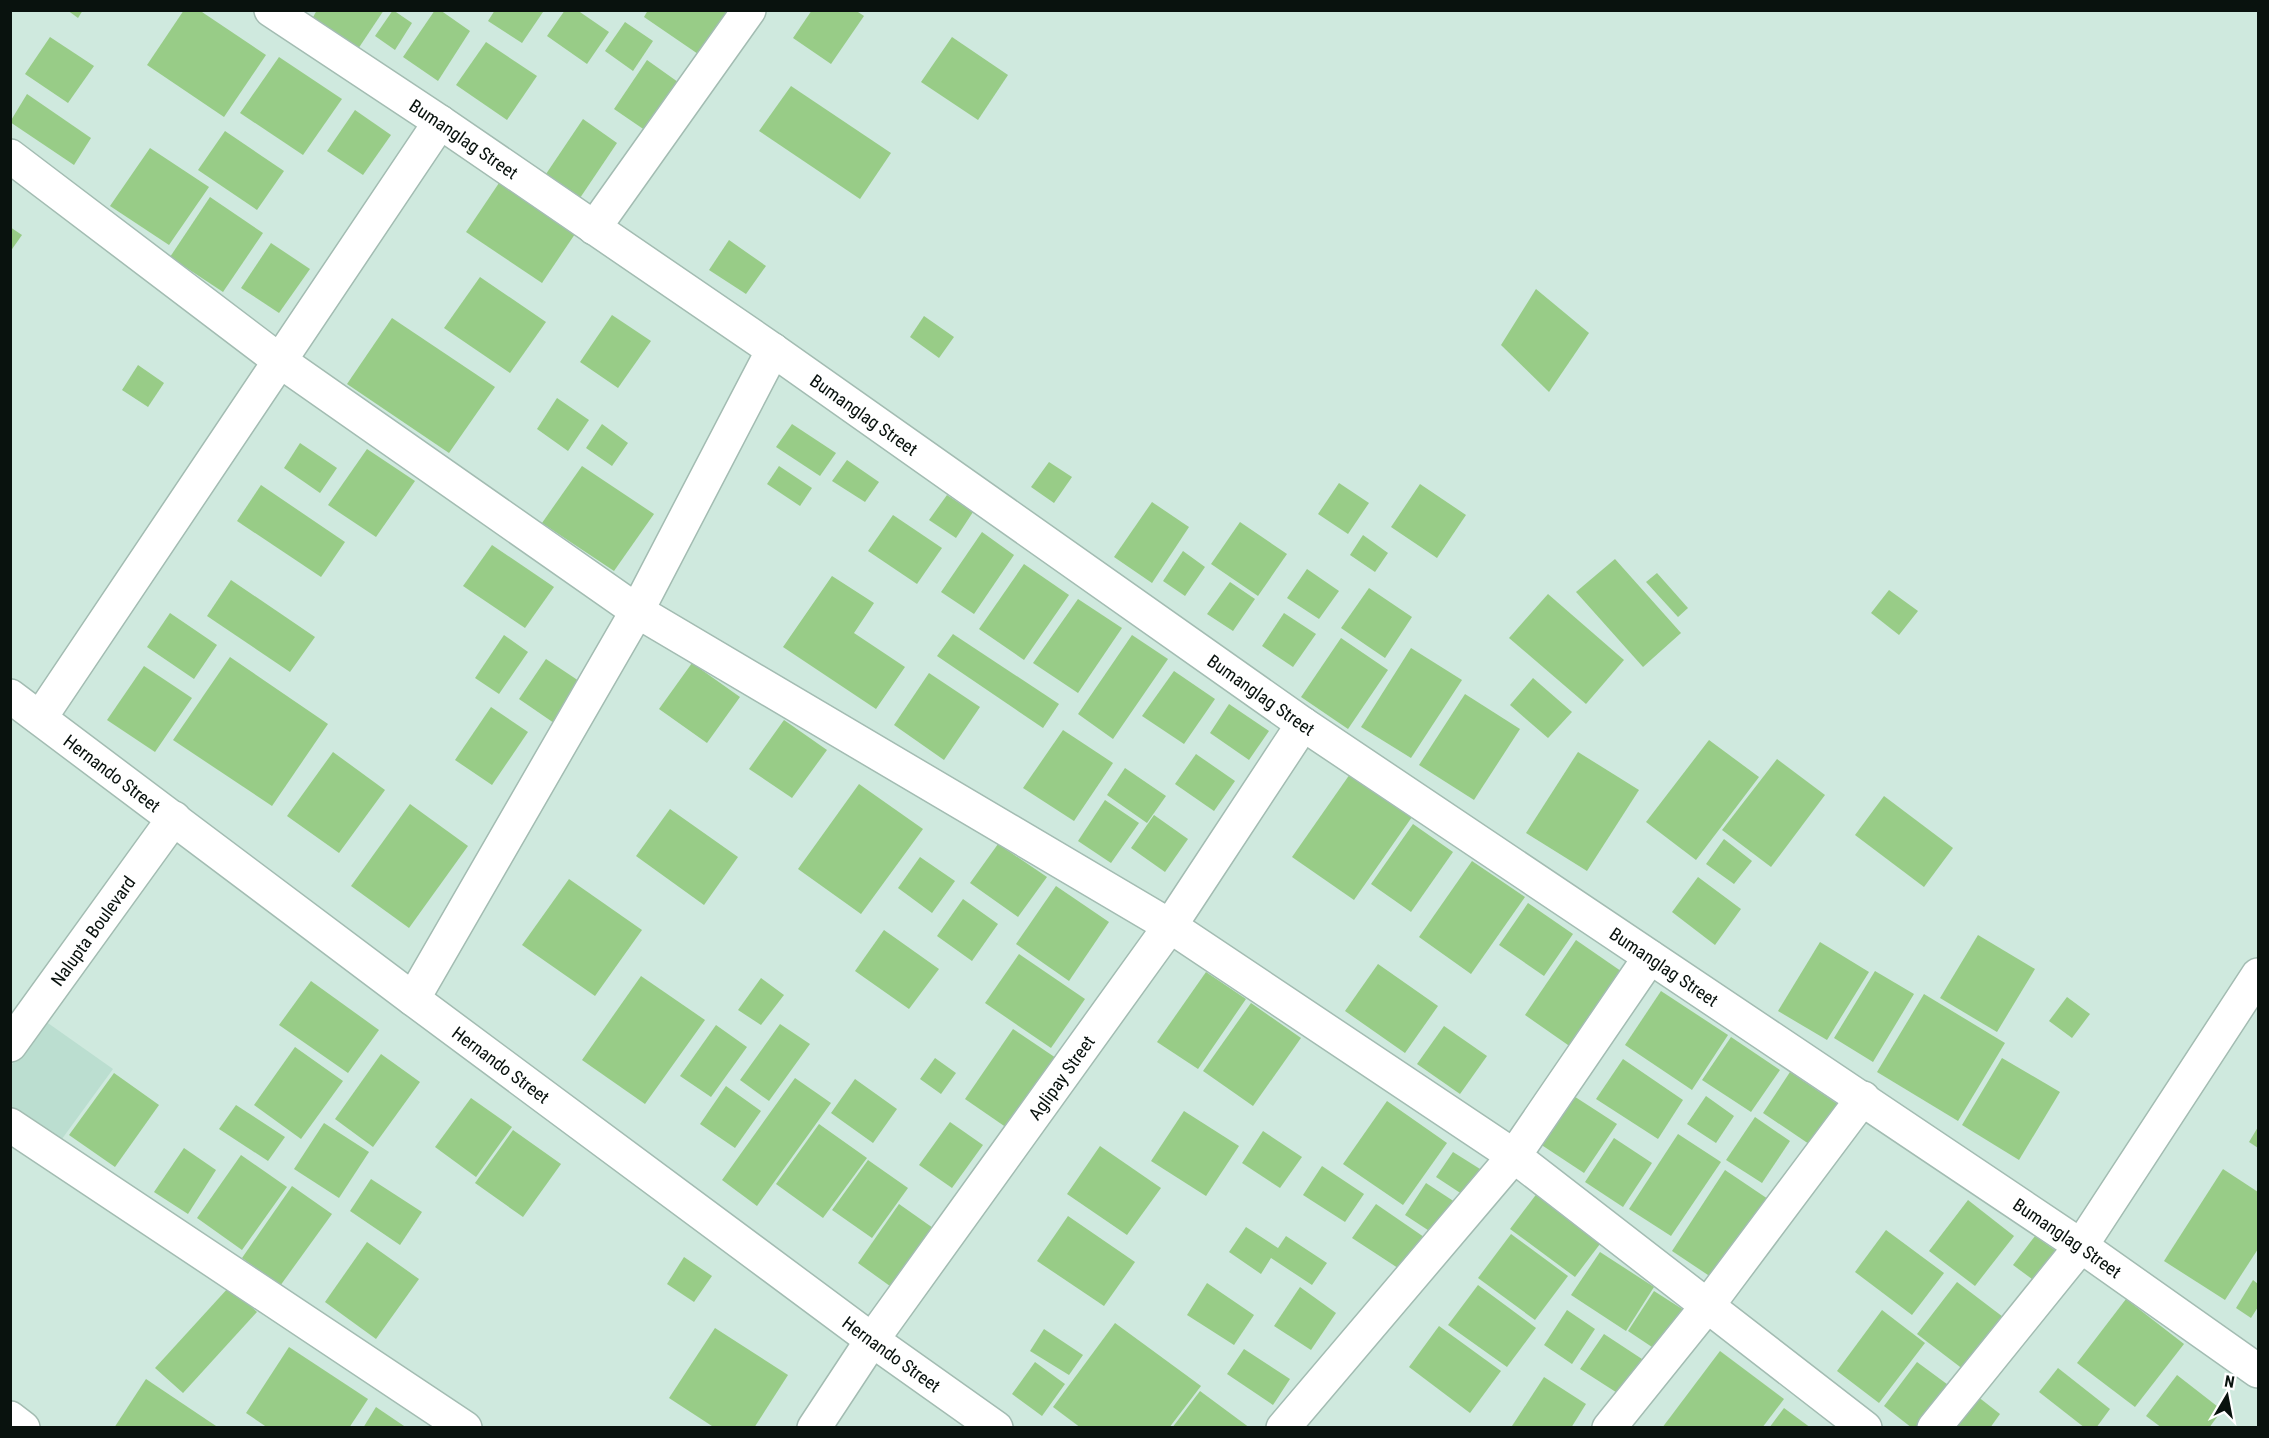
<svg xmlns="http://www.w3.org/2000/svg" width="2269" height="1438" viewBox="0 0 2269 1438" font-family="'Roboto Condensed',sans-serif">
<style>
.built{fill:#bbded0}
.building{fill:#98cc87}
.lines{fill:none;stroke-linecap:round;stroke-linejoin:round}
.street-casing{stroke:#a3bcb2;stroke-width:36}
.street{stroke:#fff;stroke-width:33}
.labels{text-anchor:middle;dominant-baseline:central;stroke-width:4.5;stroke-linejoin:round;paint-order:stroke}
.street-label{font-size:18px;fill:#09120e;stroke:#fff}
</style>
<rect width="100%" height="100%" fill="#cfe9de"/>
<polygon class="built" points="45,1021 113,1069 59,1143 11,1108 10,1067"/>
<g class="building">
<polygon points="67,10 83,10 78,18"/>
<polygon points="184,10 199,10 266,55 224,117 147,65"/>
<polygon points="317,10 384,10 358,49 312,19"/>
<polygon points="393,10 412,23 395,50 375,36"/>
<polygon points="435,10 440,10 470,31 438,81 403,57"/>
<polygon points="495,10 540,10 543,12 522,43 488,21"/>
<polygon points="565,10 577,10 609,32 587,64 547,36"/>
<polygon points="648,10 733,10 701,56 644,17"/>
<polygon points="812,10 855,10 864,16 831,64 793,38"/>
<polygon points="625,22 653,41 633,71 605,51"/>
<polygon points="50,37 94,66 68,103 25,74"/>
<polygon points="952,37 1008,75 978,120 921,82"/>
<polygon points="486,42 537,76 507,120 456,85"/>
<polygon points="279,57 342,99 303,155 240,113"/>
<polygon points="647,60 685,87 652,135 614,109"/>
<polygon points="791,86 891,153 860,199 759,131"/>
<polygon points="27,94 91,138 74,165 10,122"/>
<polygon points="355,110 391,135 363,175 327,151"/>
<polygon points="583,119 617,143 580,198 546,174"/>
<polygon points="225,131 284,171 257,210 198,170"/>
<polygon points="150,148 209,187 169,245 110,206"/>
<polygon points="499,183 575,234 542,283 466,232"/>
<polygon points="210,197 263,233 223,292 170,257"/>
<polygon points="10,227 22,235 10,252"/>
<polygon points="729,240 766,266 746,294 709,270"/>
<polygon points="271,243 310,269 279,313 241,288"/>
<polygon points="480,277 546,322 510,373 444,328"/>
<polygon points="1536,289 1589,333 1549,392 1501,345"/>
<polygon points="612,315 651,341 618,388 580,362"/>
<polygon points="924,316 954,337 939,358 910,337"/>
<polygon points="392,318 495,387 449,453 347,384"/>
<polygon points="138,365 164,383 148,407 122,390"/>
<polygon points="557,398 589,420 568,451 537,429"/>
<polygon points="602,424 628,443 612,466 586,448"/>
<polygon points="792,424 836,453 820,476 776,447"/>
<polygon points="300,443 337,468 320,493 284,468"/>
<polygon points="367,449 415,481 376,537 328,505"/>
<polygon points="847,460 879,482 865,502 832,481"/>
<polygon points="1049,462 1072,477 1054,503 1031,487"/>
<polygon points="582,466 654,514 614,571 542,523"/>
<polygon points="779,466 812,488 800,506 767,484"/>
<polygon points="1339,483 1369,503 1348,534 1318,514"/>
<polygon points="1420,484 1466,515 1437,558 1391,527"/>
<polygon points="261,485 345,542 321,577 237,521"/>
<polygon points="947,495 973,512 956,538 929,520"/>
<polygon points="1152,502 1189,527 1152,583 1114,557"/>
<polygon points="893,515 942,548 917,584 868,551"/>
<polygon points="1240,522 1287,554 1258,596 1211,564"/>
<polygon points="982,532 1014,555 974,614 941,592"/>
<polygon points="1363,535 1388,553 1375,572 1350,555"/>
<polygon points="492,545 554,587 525,628 463,586"/>
<polygon points="1183,551 1205,567 1185,596 1163,581"/>
<polygon points="1615,559 1681,633 1643,667 1576,592"/>
<polygon points="1024,564 1069,595 1024,660 979,629"/>
<polygon points="1307,569 1339,591 1319,619 1287,598"/>
<polygon points="1657,573 1688,608 1678,617 1646,582"/>
<polygon points="832,576 874,603 854,633 905,667 876,709 783,647"/>
<polygon points="231,580 315,637 290,672 207,616"/>
<polygon points="1230,582 1255,599 1233,631 1207,614"/>
<polygon points="1369,588 1412,617 1385,658 1341,628"/>
<polygon points="1889,590 1918,611 1899,635 1871,613"/>
<polygon points="1548,594 1624,660 1586,704 1509,638"/>
<polygon points="1078,599 1122,628 1078,693 1033,663"/>
<polygon points="170,613 217,645 194,679 147,647"/>
<polygon points="1284,613 1316,634 1293,667 1262,646"/>
<polygon points="953,634 1059,704 1043,728 937,656"/>
<polygon points="504,635 528,652 499,694 475,678"/>
<polygon points="1132,635 1168,659 1113,739 1078,714"/>
<polygon points="1341,638 1388,670 1348,729 1301,697"/>
<polygon points="1411,648 1462,680 1411,758 1361,727"/>
<polygon points="230,657 328,724 272,806 173,740"/>
<polygon points="546,659 582,683 554,723 519,699"/>
<polygon points="692,663 740,697 707,743 659,709"/>
<polygon points="144,666 192,698 155,752 107,720"/>
<polygon points="1174,671 1215,699 1184,744 1142,716"/>
<polygon points="929,673 980,707 944,760 894,725"/>
<polygon points="1533,678 1572,712 1548,738 1510,705"/>
<polygon points="1465,694 1520,729 1474,800 1419,765"/>
<polygon points="1229,704 1269,731 1249,760 1210,733"/>
<polygon points="491,707 528,732 492,785 455,760"/>
<polygon points="784,720 827,750 792,798 749,769"/>
<polygon points="1063,730 1113,763 1074,821 1023,788"/>
<polygon points="1709,740 1759,777 1696,860 1646,822"/>
<polygon points="333,752 385,790 339,853 287,816"/>
<polygon points="1578,752 1639,790 1587,871 1526,833"/>
<polygon points="1196,754 1235,781 1214,811 1175,784"/>
<polygon points="1777,759 1825,795 1771,867 1722,830"/>
<polygon points="1125,768 1166,796 1147,823 1107,795"/>
<polygon points="1350,774 1412,817 1354,900 1292,857"/>
<polygon points="859,784 923,829 861,914 798,869"/>
<polygon points="1884,796 1953,848 1924,887 1855,835"/>
<polygon points="1105,800 1139,823 1111,863 1078,841"/>
<polygon points="410,804 468,846 409,928 351,886"/>
<polygon points="670,809 738,857 704,905 636,856"/>
<polygon points="1154,815 1188,839 1165,872 1131,848"/>
<polygon points="1413,824 1453,852 1411,912 1371,884"/>
<polygon points="1724,839 1752,861 1734,884 1706,864"/>
<polygon points="998,844 1047,877 1018,917 970,883"/>
<polygon points="920,857 955,881 932,913 898,888"/>
<polygon points="1472,861 1525,897 1471,974 1419,937"/>
<polygon points="1698,877 1741,909 1715,945 1672,912"/>
<polygon points="569,879 642,930 595,996 522,945"/>
<polygon points="1056,886 1109,922 1069,981 1016,944"/>
<polygon points="963,899 998,924 972,961 937,936"/>
<polygon points="1528,903 1573,934 1544,976 1499,945"/>
<polygon points="884,930 939,969 909,1009 855,971"/>
<polygon points="1978,935 2035,969 1997,1032 1940,998"/>
<polygon points="1576,940 1631,978 1578,1052 1525,1015"/>
<polygon points="1820,942 1869,972 1827,1040 1778,1011"/>
<polygon points="1019,954 1085,999 1051,1048 985,1003"/>
<polygon points="1378,964 1438,1006 1405,1053 1345,1011"/>
<polygon points="1875,971 1914,994 1873,1062 1834,1038"/>
<polygon points="1206,972 1246,999 1198,1069 1157,1042"/>
<polygon points="641,976 705,1020 645,1104 582,1060"/>
<polygon points="761,978 784,995 761,1025 738,1010"/>
<polygon points="311,981 379,1030 348,1073 279,1025"/>
<polygon points="1661,991 1728,1035 1692,1090 1625,1045"/>
<polygon points="1924,994 2005,1043 1958,1121 1877,1072"/>
<polygon points="2067,997 2090,1014 2072,1038 2049,1021"/>
<polygon points="1251,1003 1301,1038 1253,1106 1203,1071"/>
<polygon points="780,1024 810,1044 769,1101 740,1080"/>
<polygon points="716,1025 747,1047 711,1097 680,1076"/>
<polygon points="1444,1026 1487,1056 1460,1094 1417,1064"/>
<polygon points="1013,1029 1059,1060 1010,1130 965,1099"/>
<polygon points="1731,1037 1780,1070 1751,1112 1702,1080"/>
<polygon points="295,1047 343,1081 301,1139 254,1105"/>
<polygon points="381,1054 420,1082 373,1147 335,1119"/>
<polygon points="935,1058 956,1073 941,1094 920,1079"/>
<polygon points="2002,1058 2060,1092 2019,1160 1962,1125"/>
<polygon points="1623,1059 1683,1100 1658,1139 1596,1099"/>
<polygon points="1790,1072 1839,1105 1812,1146 1763,1113"/>
<polygon points="114,1073 159,1105 115,1167 69,1135"/>
<polygon points="795,1078 831,1103 757,1206 722,1180"/>
<polygon points="855,1079 897,1109 873,1143 831,1113"/>
<polygon points="726,1086 761,1111 735,1148 700,1124"/>
<polygon points="1566,1091 1617,1124 1584,1173 1534,1140"/>
<polygon points="1706,1096 1734,1116 1716,1143 1687,1124"/>
<polygon points="471,1098 512,1127 476,1177 435,1147"/>
<polygon points="1387,1101 1447,1143 1403,1205 1343,1164"/>
<polygon points="236,1105 285,1137 268,1161 219,1129"/>
<polygon points="1184,1111 1239,1146 1206,1196 1151,1161"/>
<polygon points="1755,1117 1790,1141 1762,1183 1726,1160"/>
<polygon points="950,1122 983,1145 952,1188 919,1165"/>
<polygon points="324,1123 369,1152 339,1198 294,1169"/>
<polygon points="819,1124 867,1158 823,1218 776,1184"/>
<polygon points="2258,1127 2258,1148 2249,1142"/>
<polygon points="513,1130 561,1164 523,1217 475,1183"/>
<polygon points="1263,1131 1302,1157 1280,1188 1242,1163"/>
<polygon points="1678,1134 1721,1162 1671,1236 1629,1209"/>
<polygon points="1614,1138 1652,1163 1623,1207 1585,1182"/>
<polygon points="1100,1146 1161,1188 1127,1235 1067,1194"/>
<polygon points="184,1148 216,1170 188,1214 154,1192"/>
<polygon points="1453,1152 1488,1174 1471,1200 1436,1177"/>
<polygon points="241,1155 287,1187 242,1250 197,1218"/>
<polygon points="868,1160 908,1188 872,1238 832,1210"/>
<polygon points="1322,1166 1364,1194 1345,1222 1303,1195"/>
<polygon points="2223,1169 2258,1192 2258,1249 2225,1300 2164,1261"/>
<polygon points="1725,1170 1768,1199 1714,1279 1672,1251"/>
<polygon points="371,1179 422,1212 400,1245 350,1211"/>
<polygon points="1426,1183 1461,1206 1440,1238 1405,1215"/>
<polygon points="292,1186 332,1214 280,1286 242,1258"/>
<polygon points="1538,1192 1603,1240 1575,1277 1510,1229"/>
<polygon points="1968,1200 2014,1236 1975,1286 1929,1251"/>
<polygon points="899,1204 943,1235 901,1294 858,1263"/>
<polygon points="1376,1204 1424,1237 1401,1270 1352,1238"/>
<polygon points="1068,1216 1135,1262 1104,1306 1037,1261"/>
<polygon points="1246,1227 1278,1248 1286,1236 1327,1263 1312,1285 1271,1258 1261,1274 1229,1252"/>
<polygon points="1886,1230 1944,1273 1912,1315 1855,1272"/>
<polygon points="1511,1234 1568,1276 1535,1320 1478,1278"/>
<polygon points="2035,1236 2066,1258 2044,1288 2013,1265"/>
<polygon points="367,1242 419,1279 376,1339 325,1302"/>
<polygon points="1600,1252 1654,1287 1626,1331 1571,1295"/>
<polygon points="684,1257 712,1276 694,1302 667,1284"/>
<polygon points="2253,1280 2258,1284 2258,1307 2251,1318 2236,1308"/>
<polygon points="1957,1282 2007,1320 1968,1373 1917,1334"/>
<polygon points="1207,1283 1254,1315 1234,1345 1187,1315"/>
<polygon points="1478,1285 1536,1328 1507,1367 1448,1325"/>
<polygon points="229,1287 257,1312 183,1393 155,1368"/>
<polygon points="1300,1287 1336,1313 1311,1350 1274,1326"/>
<polygon points="1654,1291 1690,1314 1664,1355 1628,1331"/>
<polygon points="2126,1299 2184,1344 2135,1407 2077,1363"/>
<polygon points="1567,1310 1595,1329 1572,1364 1544,1345"/>
<polygon points="1882,1310 1925,1343 1879,1403 1837,1371"/>
<polygon points="1115,1323 1201,1386 1169,1428 1081,1428 1053,1407"/>
<polygon points="1439,1326 1501,1371 1470,1413 1409,1367"/>
<polygon points="715,1328 788,1375 754,1428 715,1428 669,1398"/>
<polygon points="1044,1329 1083,1355 1069,1375 1030,1351"/>
<polygon points="1604,1334 1645,1361 1622,1396 1580,1369"/>
<polygon points="289,1347 368,1399 349,1428 268,1428 246,1413"/>
<polygon points="1244,1349 1290,1379 1273,1405 1227,1374"/>
<polygon points="1720,1351 1784,1399 1762,1428 1662,1428"/>
<polygon points="1035,1362 1065,1384 1042,1416 1012,1394"/>
<polygon points="1917,1362 1955,1390 1926,1428 1912,1428 1884,1406"/>
<polygon points="2058,1368 2110,1409 2096,1428 2085,1428 2039,1392"/>
<polygon points="2177,1375 2222,1410 2209,1428 2162,1428 2146,1416"/>
<polygon points="1544,1377 1586,1404 1571,1428 1514,1428 1512,1426"/>
<polygon points="146,1379 219,1428 114,1428"/>
<polygon points="1200,1391 1250,1428 1172,1428"/>
<polygon points="1977,1396 2000,1414 1990,1428 1953,1428"/>
<polygon points="376,1407 407,1428 363,1428"/>
<polygon points="1784,1408 1811,1428 1769,1428"/>
</g>
<g class="lines">
<g class="street-casing">
<g id="street">
<path id="s1" d="M271 10 440 122 773 350 1303 724 2081 1246 2258 1371"/>
<polyline points="10,156 280,361 637,611 1170,926 1514,1156 1865,1428"/>
<polyline points="594,228 749,10"/>
<path id="s2" d="M10 696 413 999 872 1340 996 1428"/>
<polyline points="40,718 440,122"/>
<polyline points="413,999 637,611 773,350"/>
<path id="s3" d="M10 1045 174 818"/>
<polyline points="10,1125 465,1428"/>
<polyline points="10,1418 23,1428"/>
<path id="s4" d="M814 1428 872 1340 1170 926 1303 724"/>
<polyline points="1283,1428 1514,1156 1650,957"/>
<polyline points="1609,1428 1708,1305 1863,1098"/>
<polyline points="1934,1428 2081,1246 2258,975"/>
</g>
</g>
<use href="#street" class="street"/>
</g>
<g class="labels">
<g class="street-label">
<text stroke="none"><textPath href="#s1" startOffset="232">Bumanglag Street</textPath></text>
<text stroke="none"><textPath href="#s1" startOffset="718">Bumanglag Street</textPath></text>
<text stroke="none"><textPath href="#s1" startOffset="1204">Bumanglag Street</textPath></text>
<text stroke="none"><textPath href="#s2" startOffset="128">Hernando Street</textPath></text>
<text stroke="none"><textPath href="#s3" startOffset="141">Nalupta Boulevard</textPath></text>
<text stroke="none"><textPath href="#s1" startOffset="1690">Bumanglag Street</textPath></text>
<text stroke="none"><textPath href="#s2" startOffset="614">Hernando Street</textPath></text>
<text stroke="none"><textPath href="#s4" startOffset="429">Aglipay Street</textPath></text>
<text stroke="none"><textPath href="#s1" startOffset="2176">Bumanglag Street</textPath></text>
<text stroke="none"><textPath href="#s2" startOffset="1100">Hernando Street</textPath></text>
</g>
</g>
<rect width="2269" height="1438" fill="none" stroke="#09120e" stroke-width="24"/>
<g transform="translate(2227 1396) rotate(10)" stroke="#ffffff" stroke-width="4.5" paint-order="stroke">
<path d="M0-4.5L10 22L0 15L-10 22Z" fill="#09120e"/>
<text y="-9" font-size="16" font-weight="bold" text-anchor="middle" fill="#09120e">N</text>
</g>
</svg>
